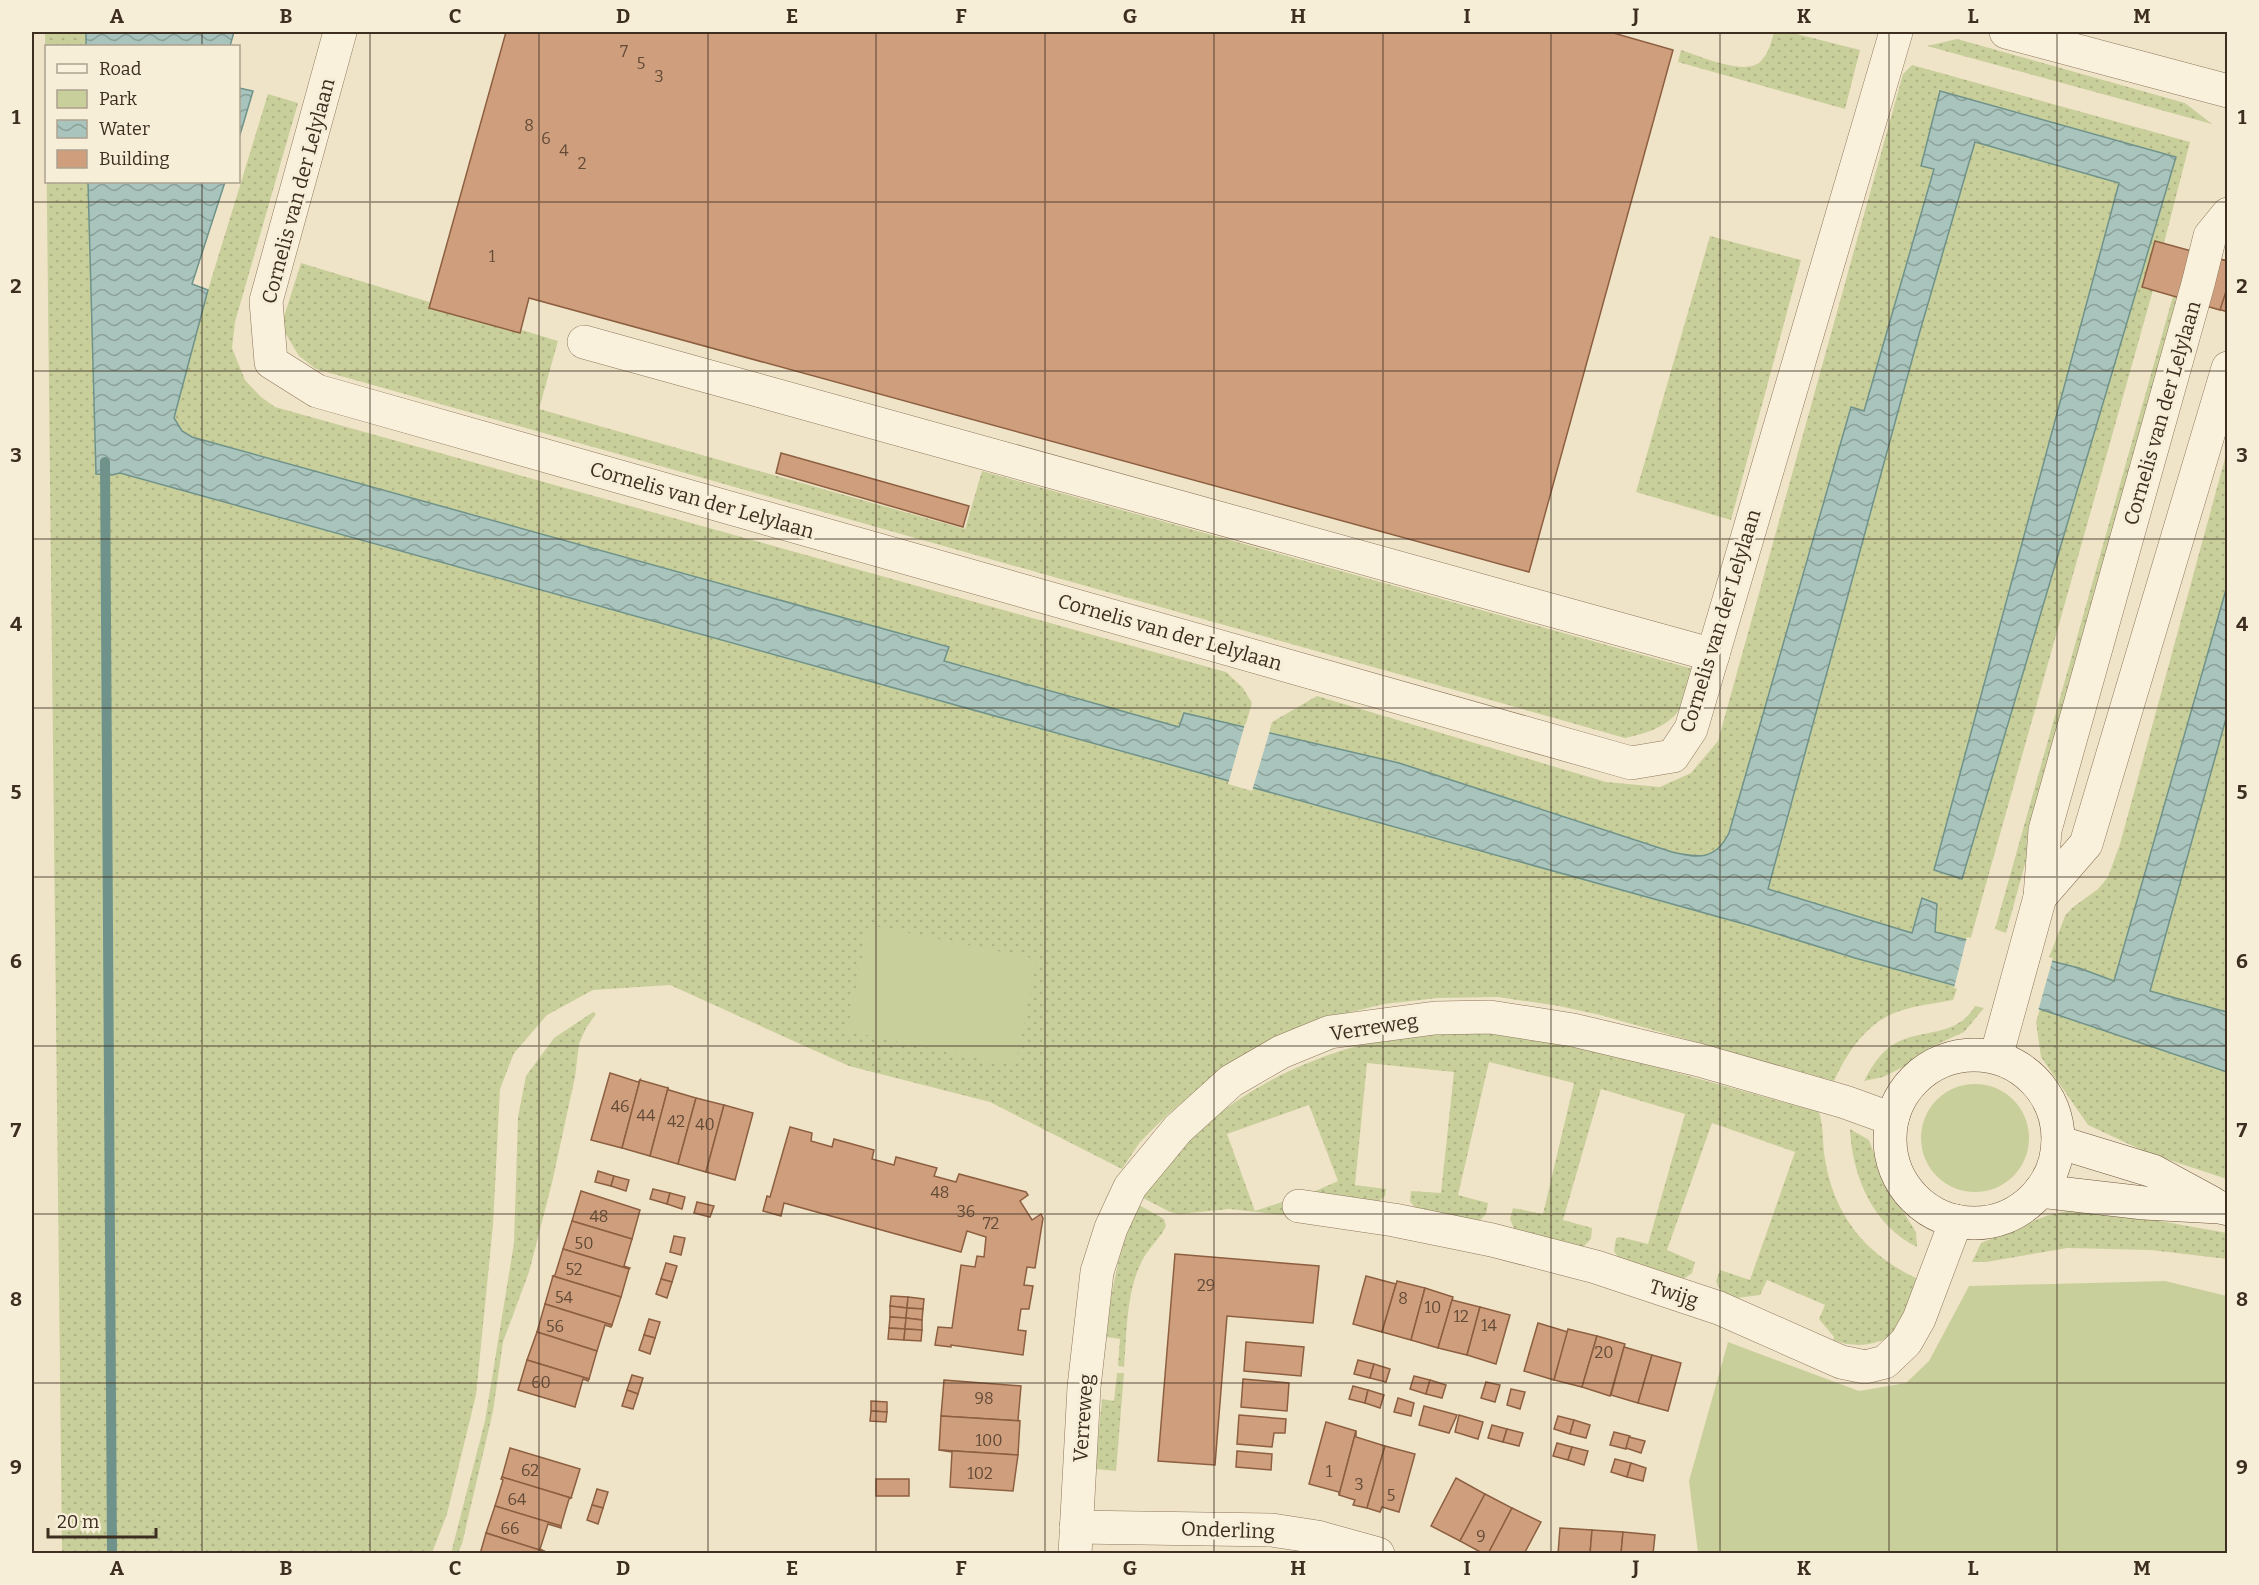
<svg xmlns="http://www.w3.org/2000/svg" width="2259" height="1585" viewBox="0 0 2259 1585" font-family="Bitter,serif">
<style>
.grass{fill:url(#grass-dots)}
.green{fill:#c9cf9b}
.water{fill:url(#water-waves);stroke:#6f938a;stroke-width:1.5}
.pier{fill:#f0e4c8}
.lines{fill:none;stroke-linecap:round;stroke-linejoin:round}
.stream{stroke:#6f938a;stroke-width:10}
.building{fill:#cf9f7d;stroke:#8d5f41;stroke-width:1.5}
.street-casing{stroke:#8d765c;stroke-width:34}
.secondary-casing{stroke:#6f573f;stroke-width:34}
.street{stroke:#faf1dc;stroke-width:33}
.secondary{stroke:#faf1dc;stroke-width:33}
.grid{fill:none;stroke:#3d2e20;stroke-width:1.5;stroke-opacity:0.55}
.labels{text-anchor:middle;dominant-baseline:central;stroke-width:6;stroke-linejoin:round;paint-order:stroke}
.number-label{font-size:16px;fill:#624a37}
.street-label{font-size:20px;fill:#3d2e20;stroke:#f7eed8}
.neatline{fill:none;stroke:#3d2e20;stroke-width:2}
.grid-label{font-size:20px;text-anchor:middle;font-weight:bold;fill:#3d2e20}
</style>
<defs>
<pattern id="grass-dots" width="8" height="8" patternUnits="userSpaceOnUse" patternTransform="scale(1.5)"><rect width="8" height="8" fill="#c9cf9b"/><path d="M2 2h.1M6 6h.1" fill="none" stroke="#aeb285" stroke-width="1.8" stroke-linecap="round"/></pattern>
<pattern id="water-waves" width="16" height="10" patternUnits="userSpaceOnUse" patternTransform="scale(1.5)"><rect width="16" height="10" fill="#a9c4bc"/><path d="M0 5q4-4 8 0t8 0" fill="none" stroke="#8ba098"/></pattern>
</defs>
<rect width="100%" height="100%" fill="#f0e4c8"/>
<g class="grass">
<path d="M45 32H86V46H46V182H88L96 474 112 475 119 473 1755 927 1855 958 1958 986 1953 1000C1937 1003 1919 1005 1903 1010 1868 1020 1848 1051 1834 1081L1600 1015 1559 1006 1498 997 1438 998 1384 1004 1347 1013 1211 1078 1166 1116 1140 1142 1122 1169 990 1102 849 1066 670 985 593 990 547 1015 514 1053 500 1089 493 1225 476 1395 447 1514 432 1553H62Z"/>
<path d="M1774 32H1789L1860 50 1845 109 1678 62 1681 50C1700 56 1746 77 1761 61 1769 53 1771 42 1774 32Z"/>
<polygon points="1957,39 2185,103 2212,124 1927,46"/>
<path d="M1912 65 2190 142 2164 243 2155 241 2142 286 2153 290 1970 941 1935 932 1921 899 1912 933 1767 889 1918 338 1975 141 2119 183 1934 870 1962 879 2176 157 1940 91 1921 166 1934 169 1864 411 1851 408 1729 833C1715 861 1699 858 1672 852L1399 763 1269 733 1272 722 1317 696 1606 782 1660 787 1691 773 1718 741 1903 74Z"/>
<polygon points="268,94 298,103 235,322 232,348 245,380 261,397 275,407 1226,672 1243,688 1252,703 1245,727 1184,713 1179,727 944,661 948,647 192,437 182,431 174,419 176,408 208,290"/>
<polygon points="1710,236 1801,260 1731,520 1636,492"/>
<path d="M301 263 558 341 539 409 965 529 982 471 1693 669C1690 679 1689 692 1684 702 1673 725 1649 733 1625 738L316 369 299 356 281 326Z"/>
<polygon points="2173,296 2181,299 2006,933 1995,929"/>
<polygon points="2227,451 2227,586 2114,981 2079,968 2048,960 2065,916 2072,908 2098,889 2108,877 2120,844"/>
<polygon points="2227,715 2227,1012 2150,991"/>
<path d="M1975 1006 1984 1008 1964 1032 1929 1048 1903 1067 1883 1077 1864 1081C1870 1070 1876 1059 1886 1050 1914 1025 1954 1042 1975 1006Z"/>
<polygon points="2040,1009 2227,1072 2227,1179 2148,1153 2088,1125 2041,1057 2036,1022"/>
<polygon points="593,1012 596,1014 586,1028 579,1044 575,1077 552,1183 529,1272 503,1342 493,1411 462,1544 458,1553 451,1553 485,1421 514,1243 518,1117 526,1076 554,1038"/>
<path d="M1484 1031 1573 1044 1819 1112C1824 1127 1822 1143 1825 1159 1834 1216 1866 1255 1918 1279 1913 1296 1908 1318 1896 1331 1879 1347 1853 1348 1833 1340L1834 1337 1819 1319 1825 1305 1767 1280 1760 1295 1737 1298 1721 1292 1716 1281 1720 1270 1750 1280 1795 1152 1712 1123 1667 1250 1695 1262 1692 1273 1682 1280 1621 1262 1614 1251 1616 1238 1620 1237 1648 1244 1685 1114 1601 1089 1563 1220 1592 1228 1591 1239 1582 1248 1515 1231 1510 1219 1513 1208 1543 1214 1574 1083 1489 1062 1458 1195 1488 1203 1486 1214 1479 1221 1416 1209 1410 1201 1411 1191 1441 1193 1454 1072 1367 1063 1355 1185 1386 1189 1385 1196 1378 1202 1313 1192 1338 1181 1309 1105 1227 1134 1255 1211 1285 1201 1292 1216 1230 1209 1179 1214 1170 1212 1143 1198C1200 1102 1315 1045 1425 1033 1445 1031 1465 1032 1484 1031Z"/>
<path d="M1850 1129 1869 1140 1885 1183 1916 1232 1917 1247C1873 1226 1852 1176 1850 1129Z"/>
<path d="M1139 1205 1164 1219 1166 1226C1160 1239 1148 1248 1142 1261 1126 1292 1127 1333 1124 1367L1118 1366 1120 1339 1107 1337C1110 1291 1119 1247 1139 1205Z"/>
<polygon points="2082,1207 2227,1233 2227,1259 2151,1250 2067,1248 1986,1262 1972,1262 1981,1243 2046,1216"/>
<polygon points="1117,1373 1124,1373 1116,1471 1095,1469 1102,1399 1114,1401"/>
</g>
<g class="green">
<polygon points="869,925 1037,959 1015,1066 847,1031"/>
<circle cx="1975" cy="1138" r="54"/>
<polygon points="2165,1281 2227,1296 2227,1553 1698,1553 1689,1481 1728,1342 1859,1391 1906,1383 1929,1361 1969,1286"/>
</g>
<g class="water">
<polygon points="86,32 234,32 230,46 86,46"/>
<polygon points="239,88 253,91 239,138 238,88"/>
<path d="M1940 91 2176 157 1962 879 1934 870 2119 183 1975 142 1918 338 1768 889 1912 933 1922 898 1937 904 1935 932 2079 968 2114 981 2227 586V715L2150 991 2227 1012V1072L2040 1009 1855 958 1755 927 120 473 112 475 96 474 88 182H225L192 284 208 290 174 418 182 431 192 437 949 647 944 661 1179 727 1184 713 1399 763 1672 852C1698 858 1715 861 1729 833L1851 407 1864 411 1934 169 1921 166Z"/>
</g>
<g class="pier">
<polygon points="1245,724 1270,730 1252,791 1228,784"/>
<polygon points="1967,937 2053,958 2038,1011 1954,988"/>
</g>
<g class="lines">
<polyline class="stream" points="105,462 112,1554"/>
</g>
<g class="building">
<polygon points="506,32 1610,32 1673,50 1529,572 529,298 520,333 429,308"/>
<polygon points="2155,241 2228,261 2228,312 2142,287"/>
<polygon points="2218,259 2228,261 2228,285 2220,310 2206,306"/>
<polygon points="781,453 969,506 963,527 776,473"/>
<polygon points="610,1073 638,1082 640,1080 622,1148 591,1140"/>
<polygon points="640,1080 668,1088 650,1156 622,1148"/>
<polygon points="668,1088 669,1090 696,1098 678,1164 650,1156"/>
<polygon points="696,1098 724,1105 706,1172 678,1164"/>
<polygon points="724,1105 753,1113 735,1180 706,1172"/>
<polygon points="790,1127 812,1133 811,1141 832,1147 834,1139 874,1150 872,1159 894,1165 896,1157 937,1168 934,1176 956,1182 959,1174 1026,1192 1028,1195 1020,1201 1032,1220 1041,1214 1043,1218 1035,1268 1027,1267 1024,1285 1033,1286 1029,1309 1021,1309 1018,1330 1026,1331 1023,1355 951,1345 951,1347 935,1345 938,1327 952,1328 961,1265 975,1267 977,1256 984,1257 986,1237 967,1231 961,1252 784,1203 781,1216 763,1211 767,1196 770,1197"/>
<polygon points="598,1171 614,1176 611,1186 595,1182"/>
<polygon points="614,1176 629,1180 626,1191 611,1186"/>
<polygon points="653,1189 670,1193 667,1204 650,1199"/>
<polygon points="581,1191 640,1210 632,1239 572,1221"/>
<polygon points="670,1193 685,1197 682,1209 667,1204"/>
<polygon points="697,1202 714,1206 710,1217 694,1213"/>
<polygon points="572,1221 632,1239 624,1266 630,1268 629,1269 563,1249"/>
<polygon points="674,1236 685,1238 681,1255 670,1252"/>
<polygon points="563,1249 629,1269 621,1297 553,1276 555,1275"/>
<polygon points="1175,1254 1319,1266 1313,1323 1227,1316 1215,1465 1158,1461"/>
<polygon points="666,1263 677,1266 672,1282 661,1279"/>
<polygon points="553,1276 621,1297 612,1325 545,1304"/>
<polygon points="1366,1276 1396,1284 1382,1332 1353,1324"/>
<polygon points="661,1279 672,1282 667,1298 656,1294"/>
<polygon points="1397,1281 1425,1288 1411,1340 1382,1332"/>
<polygon points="1425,1288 1453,1297 1438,1348 1411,1340"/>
<polygon points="891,1296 908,1297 907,1308 890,1306"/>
<polygon points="908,1297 924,1299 923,1309 907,1308"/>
<polygon points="1452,1300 1480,1307 1467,1355 1438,1348"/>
<polygon points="545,1304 612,1325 611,1327 605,1325 597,1351 537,1332"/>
<polygon points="890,1306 907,1308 906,1318 890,1317"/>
<polygon points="1480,1307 1510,1315 1496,1364 1467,1355"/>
<polygon points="907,1308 923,1309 922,1320 906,1318"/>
<polygon points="890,1317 906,1318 905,1329 889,1328"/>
<polygon points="906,1318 922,1320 922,1330 905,1329"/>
<polygon points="649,1319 660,1322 655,1338 644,1335"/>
<polygon points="1538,1323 1568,1332 1554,1380 1524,1371"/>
<polygon points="889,1328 905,1329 904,1340 888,1339"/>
<polygon points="905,1329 922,1330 921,1341 904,1340"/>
<polygon points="1568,1329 1597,1336 1582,1387 1554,1380"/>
<polygon points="537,1332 597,1351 589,1379 527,1360"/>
<polygon points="644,1335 655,1338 650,1354 639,1350"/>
<polygon points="1597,1336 1625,1344 1610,1396 1582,1387"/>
<polygon points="1246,1342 1304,1347 1301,1376 1244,1371"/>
<polygon points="1624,1347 1652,1355 1638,1403 1611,1395"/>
<polygon points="1652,1355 1681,1363 1668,1411 1638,1403"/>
<polygon points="527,1360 589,1379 588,1381 583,1379 575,1407 518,1390"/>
<polygon points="1358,1360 1374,1364 1370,1378 1354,1374"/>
<polygon points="1374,1364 1390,1369 1386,1382 1370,1378"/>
<polygon points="632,1375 643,1378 638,1394 627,1390"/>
<polygon points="1414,1376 1430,1380 1426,1394 1410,1389"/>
<polygon points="1243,1379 1289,1383 1287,1411 1241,1407"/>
<polygon points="944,1380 1021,1386 1018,1420 1020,1421 941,1416"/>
<polygon points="1430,1380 1446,1385 1442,1398 1426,1394"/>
<polygon points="1486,1382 1500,1385 1495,1402 1481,1398"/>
<polygon points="1353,1386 1368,1390 1365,1403 1349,1399"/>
<polygon points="1511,1389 1525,1392 1520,1409 1507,1405"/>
<polygon points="627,1390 638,1394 633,1409 622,1406"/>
<polygon points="1368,1390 1384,1395 1380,1408 1365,1403"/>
<polygon points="1398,1398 1414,1403 1411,1416 1394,1412"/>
<polygon points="871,1401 887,1402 887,1412 871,1411"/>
<polygon points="1424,1406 1457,1415 1449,1433 1419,1425"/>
<polygon points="871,1411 887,1412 886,1422 870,1421"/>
<polygon points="1239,1415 1286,1419 1285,1433 1274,1433 1272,1447 1237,1444"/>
<polygon points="1459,1415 1483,1422 1478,1439 1455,1432"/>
<polygon points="941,1416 1020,1421 1018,1455 939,1450"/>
<polygon points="1558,1416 1574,1420 1570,1434 1554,1429"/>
<polygon points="1574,1420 1590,1425 1586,1438 1570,1434"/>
<polygon points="1326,1422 1356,1431 1339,1495 1339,1492 1309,1484"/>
<polygon points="1492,1425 1507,1429 1503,1442 1488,1438"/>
<polygon points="1507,1429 1523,1433 1519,1446 1503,1442"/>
<polygon points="1356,1431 1356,1437 1385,1446 1367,1508 1353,1505 1355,1500 1339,1495"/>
<polygon points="1614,1432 1630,1436 1626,1449 1610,1445"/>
<polygon points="1629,1437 1645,1441 1641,1453 1626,1448"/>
<polygon points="1557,1443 1572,1447 1568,1460 1553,1456"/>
<polygon points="1385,1446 1415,1454 1399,1512 1382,1507 1380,1512 1367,1508"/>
<polygon points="1572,1447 1588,1451 1584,1465 1568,1460"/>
<polygon points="510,1448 580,1469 571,1498 502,1477"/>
<polygon points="939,1450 1018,1455 1013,1491 950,1487 952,1452"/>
<polygon points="1237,1451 1272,1454 1271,1470 1236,1467"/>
<polygon points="1615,1459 1631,1463 1627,1477 1611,1472"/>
<polygon points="1631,1463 1646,1468 1643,1481 1627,1477"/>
<polygon points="502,1477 571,1498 569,1499 561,1526 495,1506 503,1480 501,1479"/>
<polygon points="1456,1478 1485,1494 1460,1541 1431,1526"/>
<rect x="876" y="1479" width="33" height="17"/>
<polygon points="597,1489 608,1492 603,1508 592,1505"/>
<polygon points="1485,1494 1512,1508 1488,1554 1484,1554 1460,1541"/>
<polygon points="592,1505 603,1508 598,1524 587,1520"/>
<polygon points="495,1506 561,1526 561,1528 548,1524 540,1549 546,1552 486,1533"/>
<polygon points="1512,1508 1541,1522 1524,1554 1492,1554 1489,1552"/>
<polygon points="1560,1528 1592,1530 1590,1554 1558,1554"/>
<polygon points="1592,1530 1623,1532 1621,1554 1590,1554"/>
<polygon points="1623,1532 1655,1535 1653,1554 1621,1554"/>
<polygon points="486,1533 546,1552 546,1554 480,1554"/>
</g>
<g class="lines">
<g class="street-casing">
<g id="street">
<polyline points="340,32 266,301 271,362 317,391 1631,763 1673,756 1691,729 1896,32"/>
<polyline points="2006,32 2228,91"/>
<polyline points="584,342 1713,655"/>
<polyline points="2040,897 2086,844 2228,368"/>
<polyline points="1996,1057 2040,897 2045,830 2198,284 2210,236 2228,214"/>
<polyline points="1299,1206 1394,1220 1492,1240 1596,1267 1719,1308 1841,1362 1865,1367 1885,1362 1906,1342 1919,1319 1956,1221"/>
<polyline points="1076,1527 1272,1530 1317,1537 1378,1554"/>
<polyline points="1075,1554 1084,1387 1097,1272 1111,1228 1130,1187 1178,1129 1231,1081 1281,1052 1330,1032 1435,1018 1490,1017 1573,1030 1699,1060 1845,1102 1892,1119"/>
</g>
</g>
<g class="secondary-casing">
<g id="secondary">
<circle cx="1974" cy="1139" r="84"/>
<polyline points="2058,1142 2153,1171 2212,1203"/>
<polyline points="2040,1191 2144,1203 2219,1207 2228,1209"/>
</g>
</g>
<use href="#street" class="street"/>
<use href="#secondary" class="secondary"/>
</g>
<path class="grid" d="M202 32V46M370 32V1554M539 32V1554M708 32V1554M876 32V1554M1045 32V1554M1214 32V1554M1383 32V1554M1551 32V1554M1720 32V1554M1889 32V1554M2057 32V1554M202 182V1554M32 202H2228M32 371H2228M32 539H2228M32 708H2228M32 877H2228M32 1046H2228M32 1214H2228M32 1383H2228"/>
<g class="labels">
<g class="number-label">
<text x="624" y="51">7</text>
<text x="641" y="63">5</text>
<text x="659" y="76">3</text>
<text x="529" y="125">8</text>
<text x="546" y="138">6</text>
<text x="564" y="150">4</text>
<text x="582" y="163">2</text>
<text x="492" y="256">1</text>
<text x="620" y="1106">46</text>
<text x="646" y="1115">44</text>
<text x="676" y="1121">42</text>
<text x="705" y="1124">40</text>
<text x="940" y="1192">48</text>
<text x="966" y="1211">36</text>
<text x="599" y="1216">48</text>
<text x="991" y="1223">72</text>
<text x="584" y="1243">50</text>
<text x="574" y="1269">52</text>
<text x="1206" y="1285">29</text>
<text x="564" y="1297">54</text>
<text x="1403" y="1298">8</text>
<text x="1433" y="1307">10</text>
<text x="1461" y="1316">12</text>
<text x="1489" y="1325">14</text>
<text x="555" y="1326">56</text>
<text x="1604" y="1352">20</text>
<text x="541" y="1382">60</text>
<text x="984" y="1398">98</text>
<text x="989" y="1440">100</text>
<text x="530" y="1470">62</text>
<text x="1329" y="1471">1</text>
<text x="980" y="1473">102</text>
<text x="1359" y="1484">3</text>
<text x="1391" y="1495">5</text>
<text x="517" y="1499">64</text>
<text x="510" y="1528">66</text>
<text x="1481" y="1536">9</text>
</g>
<g class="street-label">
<text transform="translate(298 191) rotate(-75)">Cornelis van der Lelylaan</text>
<text transform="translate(2162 413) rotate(-74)">Cornelis van der Lelylaan</text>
<text transform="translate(702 500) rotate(16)">Cornelis van der Lelylaan</text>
<text transform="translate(1720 621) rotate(-73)">Cornelis van der Lelylaan</text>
<text transform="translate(1170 632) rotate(16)">Cornelis van der Lelylaan</text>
<text transform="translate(1374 1027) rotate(-9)">Verreweg</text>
<text transform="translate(1674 1293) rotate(18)">Twijg</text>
<text transform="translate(1083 1418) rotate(-86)">Verreweg</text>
<text transform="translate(1228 1530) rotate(2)">Onderling</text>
</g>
</g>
<rect width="2259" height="1585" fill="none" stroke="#f7eed8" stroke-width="66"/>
<rect x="45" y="45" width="195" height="138" fill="#f7eed8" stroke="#ada18e" stroke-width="1.5"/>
<rect x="57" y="64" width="30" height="9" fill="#faf1dc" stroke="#ada18e" stroke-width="1.5"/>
<text x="99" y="75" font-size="18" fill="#3d2e20">Road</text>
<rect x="57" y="90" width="30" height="18" fill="#c9cf9b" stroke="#ada18e" stroke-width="1.5"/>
<text x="99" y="105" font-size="18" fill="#3d2e20">Park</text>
<rect x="57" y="120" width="30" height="18" fill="url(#water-waves)" stroke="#ada18e" stroke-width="1.5"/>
<text x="99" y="135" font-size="18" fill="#3d2e20">Water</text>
<rect x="57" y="150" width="30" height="18" fill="#cf9f7d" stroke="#ada18e" stroke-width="1.5"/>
<text x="99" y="165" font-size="18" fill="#3d2e20">Building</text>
<path d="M48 1528v9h108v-9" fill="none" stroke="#3d2e20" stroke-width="3"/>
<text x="57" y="1528" font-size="18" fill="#3d2e20" stroke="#f7eed8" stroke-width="4.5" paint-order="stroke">20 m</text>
<rect x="33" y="33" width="2193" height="1519" class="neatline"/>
<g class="grid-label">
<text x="117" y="23">A</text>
<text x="286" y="23">B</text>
<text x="455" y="23">C</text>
<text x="623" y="23">D</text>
<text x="792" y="23">E</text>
<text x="961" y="23">F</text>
<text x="1130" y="23">G</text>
<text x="1298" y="23">H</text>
<text x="1467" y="23">I</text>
<text x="1636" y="23">J</text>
<text x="1804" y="23">K</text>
<text x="1973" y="23">L</text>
<text x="2142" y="23">M</text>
<text x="16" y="124">1</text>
<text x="2242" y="124">1</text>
<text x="16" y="293">2</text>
<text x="2242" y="293">2</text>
<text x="16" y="462">3</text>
<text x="2242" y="462">3</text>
<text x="16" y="631">4</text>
<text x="2242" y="631">4</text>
<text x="16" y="799">5</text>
<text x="2242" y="799">5</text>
<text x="16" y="968">6</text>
<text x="2242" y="968">6</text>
<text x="16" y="1137">7</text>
<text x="2242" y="1137">7</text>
<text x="16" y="1306">8</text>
<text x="2242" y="1306">8</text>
<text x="16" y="1474">9</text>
<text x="2242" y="1474">9</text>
<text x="117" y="1575">A</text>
<text x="286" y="1575">B</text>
<text x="455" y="1575">C</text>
<text x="623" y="1575">D</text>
<text x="792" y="1575">E</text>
<text x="961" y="1575">F</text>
<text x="1130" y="1575">G</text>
<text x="1298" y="1575">H</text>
<text x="1467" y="1575">I</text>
<text x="1636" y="1575">J</text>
<text x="1804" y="1575">K</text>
<text x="1973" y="1575">L</text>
<text x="2142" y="1575">M</text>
</g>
</svg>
